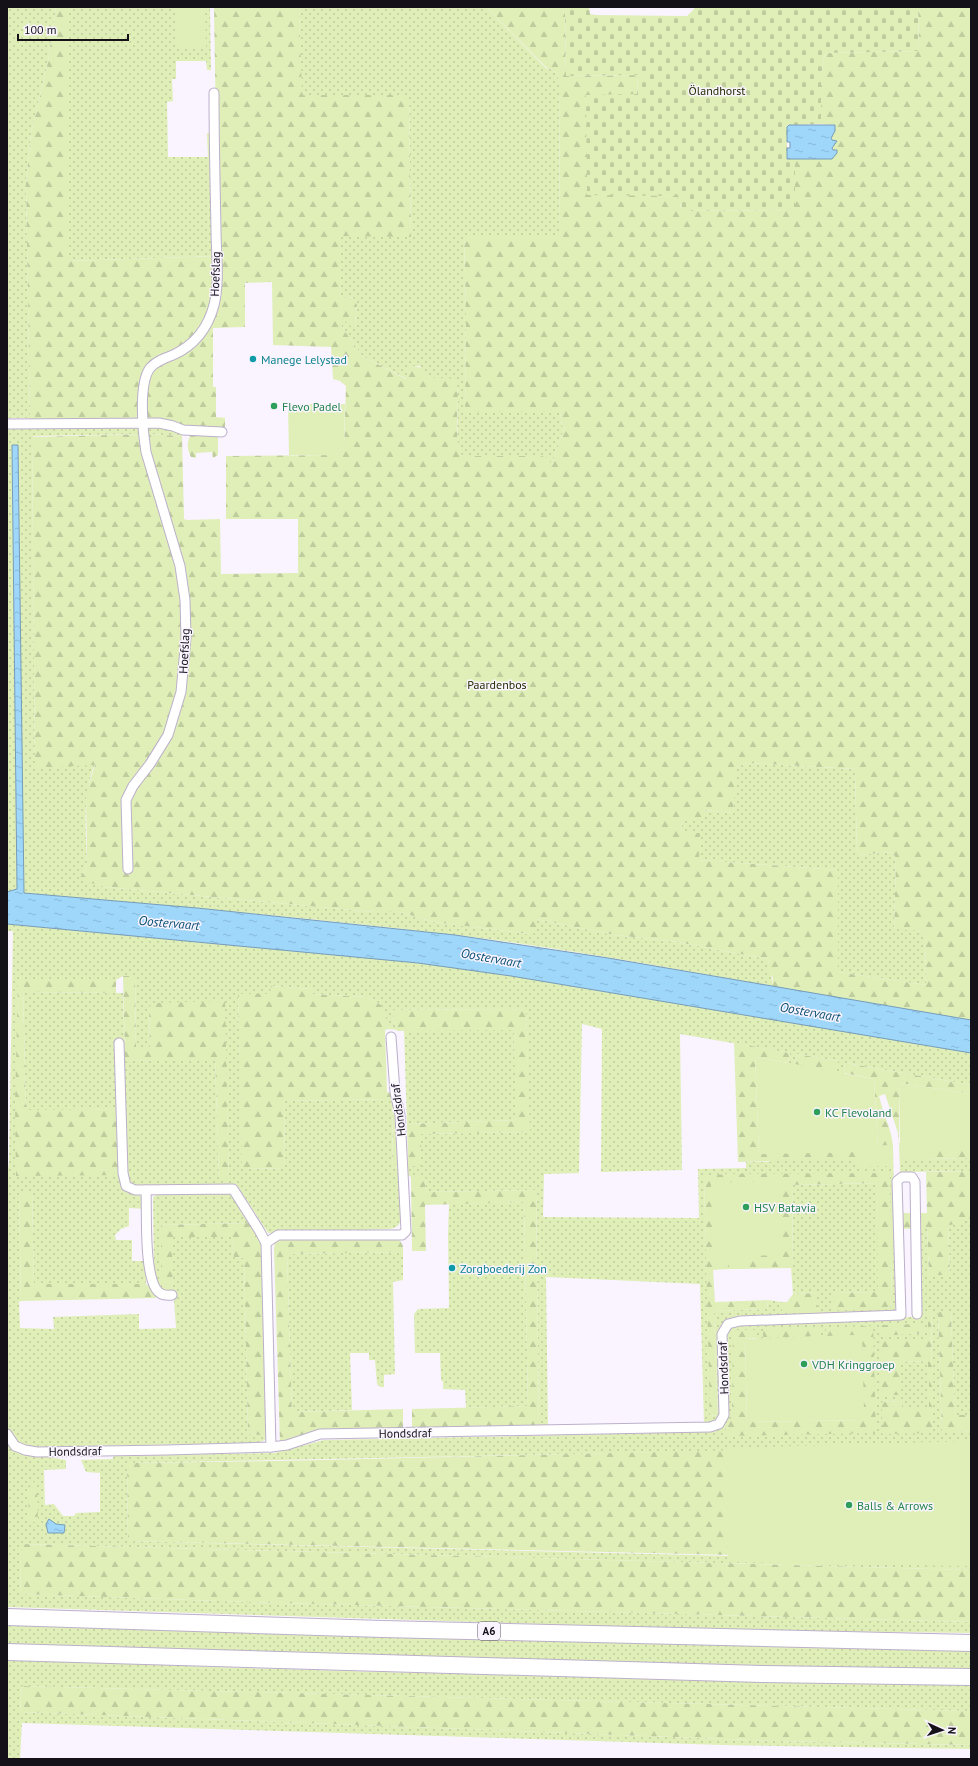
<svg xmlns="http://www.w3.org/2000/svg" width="978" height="1766" viewBox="0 0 978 1766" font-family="'PT Sans',sans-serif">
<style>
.grass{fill:url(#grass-dots);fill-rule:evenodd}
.forest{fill:url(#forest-firs);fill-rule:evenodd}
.cemetery{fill:url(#cemetery-stones)}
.pitch{fill:#e0efb8}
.water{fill:url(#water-ripples);stroke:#769cb7}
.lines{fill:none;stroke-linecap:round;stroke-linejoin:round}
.minor-casing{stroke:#bcb0ca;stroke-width:11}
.motorway-casing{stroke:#bcb0ca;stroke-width:18}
.minor{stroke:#fff;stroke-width:9}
.motorway{stroke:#fff;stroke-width:16}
.culture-dot{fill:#0f9aa8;stroke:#f9f4ff;stroke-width:1.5}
.leisure-dot{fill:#2e9e5b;stroke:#f9f4ff;stroke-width:1.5}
.labels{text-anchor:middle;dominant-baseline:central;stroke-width:3;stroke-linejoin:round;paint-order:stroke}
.shield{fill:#f9f4ff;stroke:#59555e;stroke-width:1}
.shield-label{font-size:11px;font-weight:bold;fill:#151119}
.park-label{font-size:12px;fill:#252e03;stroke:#f9f4ff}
.street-label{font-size:12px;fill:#151119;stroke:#f9f4ff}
.culture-label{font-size:12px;fill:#0d838f;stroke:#f9f4ff;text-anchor:start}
.leisure-label{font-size:12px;fill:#27864d;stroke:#f9f4ff;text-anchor:start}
.water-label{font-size:13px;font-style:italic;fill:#0c5274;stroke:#f9f4ff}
</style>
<defs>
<pattern id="grass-dots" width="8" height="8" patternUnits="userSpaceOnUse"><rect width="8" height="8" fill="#e0efb8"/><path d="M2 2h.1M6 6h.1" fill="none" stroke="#bfcc9e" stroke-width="1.8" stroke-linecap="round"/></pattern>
<pattern id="forest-firs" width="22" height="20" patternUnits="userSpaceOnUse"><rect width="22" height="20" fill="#e0efb8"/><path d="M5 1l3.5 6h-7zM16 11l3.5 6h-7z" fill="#bfcc9e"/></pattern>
<pattern id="cemetery-stones" width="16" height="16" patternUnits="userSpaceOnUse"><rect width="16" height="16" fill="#e0efb8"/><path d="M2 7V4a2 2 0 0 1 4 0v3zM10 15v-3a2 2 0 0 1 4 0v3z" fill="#bfcc9e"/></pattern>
<pattern id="water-ripples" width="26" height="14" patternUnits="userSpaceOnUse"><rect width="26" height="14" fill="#9fd7fb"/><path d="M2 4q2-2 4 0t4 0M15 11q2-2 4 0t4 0" fill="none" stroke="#88b8d7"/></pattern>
</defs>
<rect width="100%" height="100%" fill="#f9f4ff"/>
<g class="grass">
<polygon points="7,7 56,7 47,67 31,133 26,182 30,418 7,418"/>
<polygon points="68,7 210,7 211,70 207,70 206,61 176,61 176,79 172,79 173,101 167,102 168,157 208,157 207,133 212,133 214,256 68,261"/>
<polygon points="299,7 486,7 547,69 549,68 557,73 559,83 560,238 464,237 466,313 465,412 560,412 562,426 565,428 558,443 552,465 541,456 462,456 457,446 458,389 425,377 420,366 408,367 407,379 362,356 342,327 342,317 355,323 357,305 353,298 347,297 341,301 338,236 411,236 409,95 301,95"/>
<path d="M136 425 140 428 142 434 36 436 32 437 35 767 95 764C82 795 86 832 87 865L84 873 80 878 105 887 374 912H400L434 922 530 934H533L536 919 615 935 677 942 768 959C769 969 773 977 772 986 666 968 560 947 454 935 310 918 167 905 23 893L18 445H12L17 890 7 892V428Z"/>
<polygon points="150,426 164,426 182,434 182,436 146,434 146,430"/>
<polygon points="748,763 855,769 857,855 892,852 896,858 894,928 925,931 926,985 838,972 838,870 699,860 681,832 683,819 703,810 733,813 736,767"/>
<path d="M7 924 418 963 511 976 971 1053V1085L846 1063 844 1073 878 1146 893 1145 896 1307 894 1311 878 1317H920L915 1228H927L929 1275H950L948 1224 967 1214 971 1210V1415L955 1416 951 1312H938L942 1432 971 1431V1446L127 1463 128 1541 971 1562V1570L23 1544 20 1563 21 1594 248 1602 971 1622V1633L728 1630 7 1607V1443L18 1452 66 1460V1469L44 1470 45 1505 54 1504 63 1516H74L76 1513 100 1512V1473L86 1472 81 1460 113 1459V1456L274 1453 324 1440 710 1432C714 1431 718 1430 721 1426 732 1412 727 1357 727 1337L730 1326 863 1317 726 1319 723 1322 722 1330 721 1414C716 1420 711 1423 704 1424L700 1284 546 1277 548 1427H539L536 1190 426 1192 425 1177H411L408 1175V1166H421V1134L529 1132 526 1009 391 1010 397 1030 389 1029 381 1005 368 997 312 994V989L271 986V995L238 994 243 1169 285 1168 284 1101 393 1099 392 1168 401 1167C401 1180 405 1211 400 1222 398 1227 395 1228 390 1229L268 1233 236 1184 159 1186 133 1193 143 1197 145 1209 129 1208V1226L121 1229 115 1235 116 1240H132V1261H146V1284H34L32 1192H19L21 1301 19 1302 20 1328 54 1329 53 1317 139 1314V1329L176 1328 174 1300 173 1298 171 1237 233 1236 234 1257 244 1258 248 1434 270 1436 263 1441 256 1443 26 1447C16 1442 9 1437 7 1425V1176L9 1162 13 931H7ZM123 976H135L136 1047H150L149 1007 225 1033 229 1178 219 1179 215 1058 125 1061 123 993 23 992 26 1111 119 1109 16 1176 18 980H116ZM582 1024 602 1029 601 1172 682 1170 680 1034 790 1053 770 1162H746V1168L698 1169 699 1218 543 1217 544 1174 579 1173ZM797 1054 838 1061V1062L795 1064ZM731 1174H889L892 1302 890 1307 833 1293 879 1292 877 1183 792 1185 793 1268H791L793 1294 816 1293 783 1311 782 1302 768 1300 767 1309 714 1311 718 1415 711 1416 704 1182 706 1177ZM928 1306H931L932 1372 928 1361 901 1362 928 1339ZM924 1324V1333L880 1335ZM735 1330H755V1338L864 1420 723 1436 732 1417ZM929 1376 933 1433 882 1402 902 1401V1408H929Z"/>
<polygon points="514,1029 517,1120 407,1124 404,1030"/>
<polygon points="971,1094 971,1150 926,1159 971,1158 971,1171 900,1172 899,1143"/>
<polygon points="207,1192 229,1193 233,1195 251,1223 161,1225 161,1289 154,1279 153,1197 159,1194"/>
<polygon points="524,1202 528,1406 466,1408 465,1390 443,1389 443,1381 441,1381 440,1353 415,1353 414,1314 418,1309 449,1308 448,1235 449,1204"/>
<polygon points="403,1252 403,1280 393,1282 395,1374 384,1375 384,1387 380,1387 377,1384 375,1360 369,1360 369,1353 350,1353 352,1410 292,1412 287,1254"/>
<polygon points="7,1620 971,1648 971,1673 7,1647"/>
<path d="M7 1659C328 1673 650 1678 971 1684V1711L22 1686 20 1712 777 1741 971 1745V1749L722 1745 22 1723 20 1759H7Z"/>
</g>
<g class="forest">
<path d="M56 7H68V261L218 256 214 7H299L302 95H409L411 237 339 236 341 300 347 297 353 298 357 305 355 323 350 326 342 318V327L362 356 406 379 408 367 412 366 423 368 425 377 456 379C462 404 451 433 462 456H541L548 458 552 465 558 443 565 428 562 426 560 412H465L466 313 464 237H560L559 83 557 73 549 68 548 69 486 7 563 8 565 11 566 76 638 75 637 94 666 196H680L681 211 795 210V159H832L834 151 832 148 835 144 831 138 835 131V125L821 124V75L825 53 919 51 918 7H971V1020L772 986 773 978 769 971 768 959 677 942 615 935 536 919V930L533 934H530L434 922 400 912H374L105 887 88 882 79 878 84 873 87 865 86 793 95 765 35 768 32 437 146 434 182 436 184 519 187 520 220 519 221 574 298 573V519H226V456L337 455 344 446 346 386 340 381 333 379 331 347 273 345 272 282 245 283V327L213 328V387H216V417L225 418V427H187L150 420 146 416 139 419 30 421 26 182 31 133 47 67ZM748 763 855 769 857 855 892 852 896 858 894 929 925 931 926 985 838 972V870L699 860 700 833 681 832 683 820 702 821 704 810 733 813 737 767Z"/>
<path d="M192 434H215L218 436V455L213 458 212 452 196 453V458L191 457C187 450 186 439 192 434Z"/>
<polygon points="123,976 135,976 136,1047 150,1047 149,1007 154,1003 225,1001 229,1179 219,1179 215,1059 125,1061"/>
<polygon points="18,980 116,980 116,993 23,992 26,1110 119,1109 120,1175 16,1176 15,1105"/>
<polygon points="271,986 312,989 312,994 368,997 381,1005 389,1026 389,1029 385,1030 387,1092 391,1093 401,1126 401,1167 392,1168 393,1099 284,1101 285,1168 242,1169 238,994 270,994"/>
<polygon points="526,1009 530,1132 421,1134 421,1166 408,1166 407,1124 516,1120 514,1030 397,1031 391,1010"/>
<polygon points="734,1043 790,1053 788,1063 755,1057 759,1154 857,1152 857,1160 738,1162"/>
<polygon points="797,1054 838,1061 836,1072 795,1064"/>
<path d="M846 1063 971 1085V1094L900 1083 899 1143 898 1133 885 1094 879 1096C883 1113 891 1128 893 1145L878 1146 874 1079 844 1073Z"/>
<polygon points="971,1150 971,1158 925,1159 925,1151"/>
<polygon points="971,1171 971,1210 960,1224 948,1225 950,1275 929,1275 927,1228 902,1229 902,1213 927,1213 926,1172"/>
<polygon points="890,1173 892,1302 890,1307 885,1310 833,1310 833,1293 878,1292 877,1183 792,1185 793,1268 738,1269 738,1264 750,1256 780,1181 713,1257 729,1257 729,1269 713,1270 715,1302 768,1300 767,1309 714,1311 718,1415 710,1416 704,1182 705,1177 711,1175 731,1174"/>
<polygon points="411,1177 425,1177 426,1192 536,1190 539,1427 412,1430 412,1409 528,1406 524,1202 425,1205 426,1251 412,1251"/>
<polygon points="32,1191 34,1284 146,1284 154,1289 157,1298 21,1301 19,1192"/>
<polygon points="251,1223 262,1240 270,1436 248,1434 244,1258 234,1257 233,1237 172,1237 173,1298 161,1289 161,1225"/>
<polygon points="284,1239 399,1239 403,1246 403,1252 287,1254 292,1412 403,1409 403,1430 321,1431 280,1443 274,1249 275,1242 277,1240"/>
<polygon points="817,1293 817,1311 782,1311 782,1302 787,1302 793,1294"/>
<polygon points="928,1306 931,1306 932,1372 928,1372 928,1361 901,1362 901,1395 881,1395 880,1341 928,1339"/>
<polygon points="944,1311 951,1312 955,1415 971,1415 971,1431 942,1433 938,1312"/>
<polygon points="924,1324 924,1333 880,1336 880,1325"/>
<polygon points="873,1326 876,1433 723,1436 732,1416 733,1332 735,1330 755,1330 755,1338 745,1339 747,1421 749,1422 864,1420 862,1335 826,1336 826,1328"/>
<polygon points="819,1327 820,1336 763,1338 763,1329"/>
<polygon points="929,1376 932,1376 933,1433 882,1434 882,1402 902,1401 902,1408 929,1408"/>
<polygon points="873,1447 732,1555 128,1541 127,1463 278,1461"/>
<polygon points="36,1482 37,1485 38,1521 34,1522 29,1520 28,1487 31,1483"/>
<polygon points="22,1544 971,1570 971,1622 248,1602 21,1594 20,1563"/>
<polygon points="22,1686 971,1711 971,1745 777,1741 20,1712"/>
</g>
<polygon class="cemetery" points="561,7 589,7 590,14 596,15 687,16 696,7 918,7 919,51 825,53 821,75 821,124 790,125 787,141 787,159 795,159 795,210 681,211 681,204 676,201 679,196 587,195 586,95 637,94 638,75 566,76 565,11"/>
<g class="pitch">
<polygon points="176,7 205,7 206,48 176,48"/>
<polygon points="288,404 345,404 344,447 337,455 289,455"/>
<polygon points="755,1057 874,1079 878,1146 893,1145 893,1166 857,1167 857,1152 759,1154"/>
<polygon points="900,1083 971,1094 971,1150 925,1151 925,1159 900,1160"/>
<polygon points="780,1181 781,1255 750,1256 750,1264 738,1264 738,1269 729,1269 729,1257 713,1257 711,1183"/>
<polygon points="862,1335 864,1420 749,1422 747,1421 745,1339"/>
<polygon points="971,1441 971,1566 728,1562 725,1448"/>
</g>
<g class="water">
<polygon points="789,125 835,125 835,131 831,138 832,140 837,141 832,148 833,150 837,150 837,153 832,159 787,159 787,148 790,148 790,142 787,142 787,127"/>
<polygon points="12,445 18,445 24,893 197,908 455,935 608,958 971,1020 971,1053 511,976 418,963 7,924 7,892 17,889"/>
<polygon points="49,1519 56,1524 65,1525 64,1533 48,1533 46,1524"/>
</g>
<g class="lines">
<g class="minor-casing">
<g id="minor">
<polyline points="7,424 159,423 173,426 183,430 222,432"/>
<path d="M128 869 126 800 133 786 150 764 168 735 181 692 186 638 185 600 180 566 146 452C143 433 138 384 150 368 156 361 165 358 173 355 195 345 208 328 214 305 220 281 216 254 216 229 215 184 214 138 214 93"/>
<polyline points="119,1043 123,1173 126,1186 135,1190 233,1189 259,1230 266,1243 278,1235 402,1235 406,1231 400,1115 395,1092 391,1037"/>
<path d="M146 1190C147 1214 144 1270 156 1289 160 1295 166 1296 172 1295"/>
<polyline points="266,1243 271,1447"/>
<polyline points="7,1434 15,1446 25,1450 37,1452 167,1450 271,1447 287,1445 320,1434 710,1427 719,1424 724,1415 722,1334 728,1324 740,1321 901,1315 897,1181 902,1177 912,1177 915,1182 917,1314"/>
</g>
</g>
<g class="motorway-casing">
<g id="motorway">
<polyline points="7,1617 383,1629 971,1643"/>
<polyline points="7,1652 762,1674 971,1677"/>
</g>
</g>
<use href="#minor" class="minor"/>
<use href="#motorway" class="motorway"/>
</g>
<g class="culture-dot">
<circle cx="253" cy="359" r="4"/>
<circle cx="452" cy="1268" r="4"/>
</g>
<g class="leisure-dot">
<circle cx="274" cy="406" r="4"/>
<circle cx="817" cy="1112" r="4"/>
<circle cx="746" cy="1207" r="4"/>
<circle cx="804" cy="1364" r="4"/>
<circle cx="849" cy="1505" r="4"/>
</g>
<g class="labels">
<rect class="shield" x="478" y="1622" width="22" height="18" rx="3"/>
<g class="shield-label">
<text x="489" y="1631">A6</text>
</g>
<g class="park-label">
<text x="717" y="90">Ölandhorst</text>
<text x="497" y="684">Paardenbos</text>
</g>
<g class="street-label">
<text transform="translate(215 274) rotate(-88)">Hoefslag</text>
<text transform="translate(184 651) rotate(-87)">Hoefslag</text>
<text transform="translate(398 1110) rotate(-97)">Hondsdraf</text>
<text transform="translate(723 1368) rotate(-92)">Hondsdraf</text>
<text transform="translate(405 1433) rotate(-1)">Hondsdraf</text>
<text transform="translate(75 1451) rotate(-1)">Hondsdraf</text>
</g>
<g class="culture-label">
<text x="261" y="359">Manege Lelystad</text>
<text x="460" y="1268">Zorgboederij Zon</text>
</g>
<g class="leisure-label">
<text x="282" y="406">Flevo Padel</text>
<text x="825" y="1112">KC Flevoland</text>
<text x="754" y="1207">HSV Batavia</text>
<text x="812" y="1364">VDH Kringgroep</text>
<text x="857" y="1505">Balls &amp; Arrows</text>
</g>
<g class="water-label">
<text transform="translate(169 923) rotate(5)">Oostervaart</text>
<text transform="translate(491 958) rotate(10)">Oostervaart</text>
<text transform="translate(810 1012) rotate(10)">Oostervaart</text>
</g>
</g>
<rect width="978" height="1766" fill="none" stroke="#151119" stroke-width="16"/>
<g transform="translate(942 1730) rotate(93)" stroke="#f9f4ff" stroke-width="3" paint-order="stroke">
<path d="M0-3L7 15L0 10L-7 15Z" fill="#151119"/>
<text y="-6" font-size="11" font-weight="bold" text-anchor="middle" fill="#151119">N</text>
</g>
<path d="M18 34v6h110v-6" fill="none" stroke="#151119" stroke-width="2"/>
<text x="24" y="34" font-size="12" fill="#151119" stroke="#f9f4ff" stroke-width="3" paint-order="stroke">100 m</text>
</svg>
